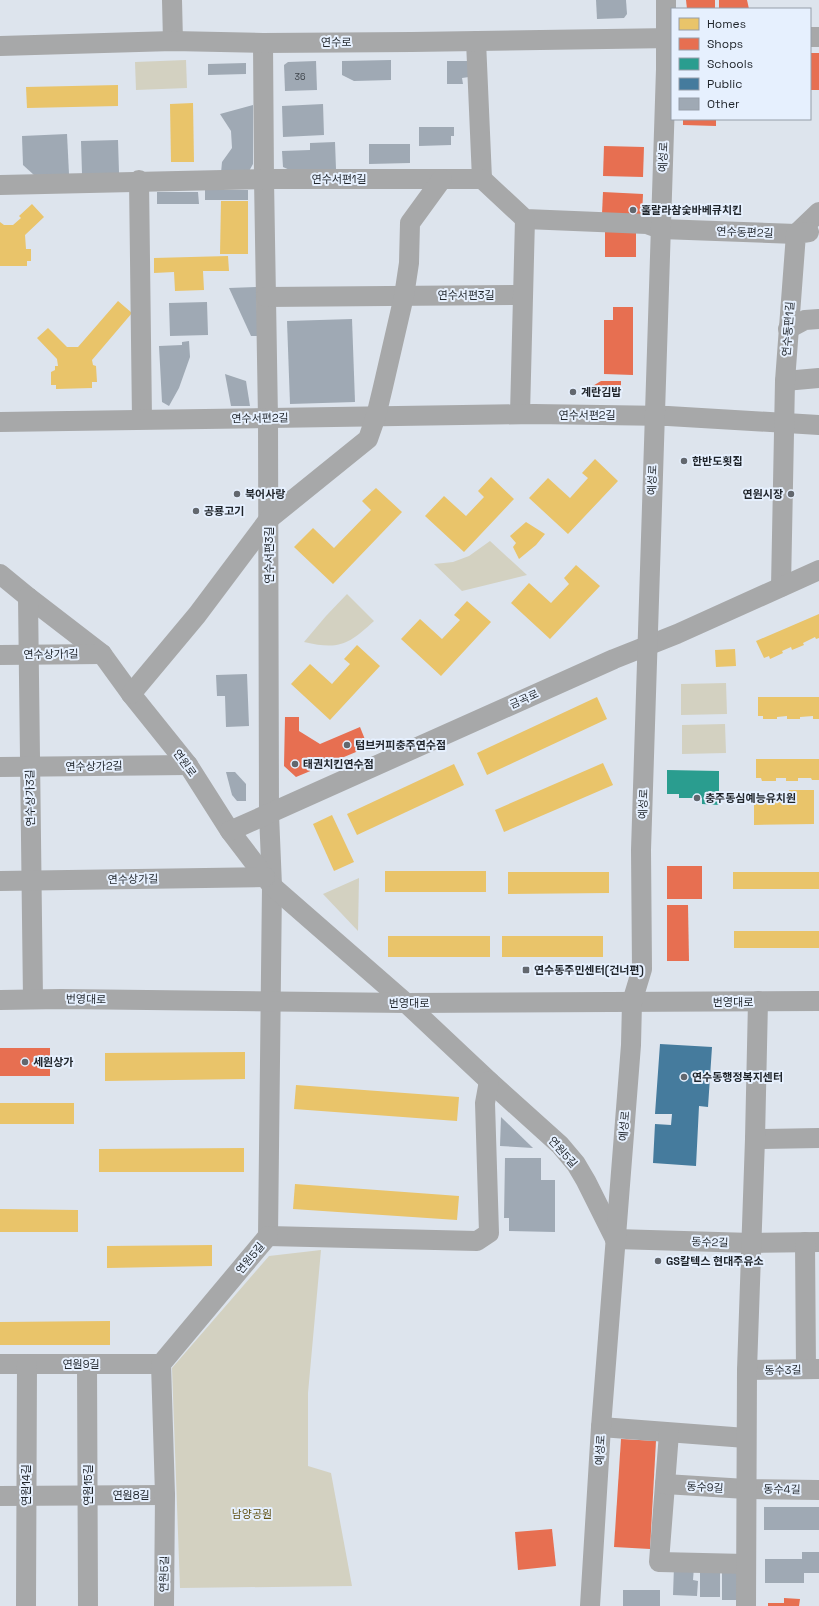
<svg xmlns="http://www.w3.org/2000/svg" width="819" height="1606" viewBox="0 0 819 1606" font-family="'Space Grotesk','Noto Sans KR',sans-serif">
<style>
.green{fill:#d3d1c1}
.homes{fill:#e9c46a}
.shops{fill:#e76f51}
.schools{fill:#2a9d8f}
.public{fill:#457b9d}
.building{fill:#9fa9b4}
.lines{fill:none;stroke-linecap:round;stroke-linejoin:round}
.minor{stroke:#a7a8a9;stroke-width:20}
.poi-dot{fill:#62676e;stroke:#e6f0fe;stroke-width:1.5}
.labels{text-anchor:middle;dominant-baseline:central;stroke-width:4;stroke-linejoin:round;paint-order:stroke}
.number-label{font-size:9px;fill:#3f454c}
.street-label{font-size:11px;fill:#1f242a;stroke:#e6f0fe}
.poi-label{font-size:11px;font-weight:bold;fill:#1f242a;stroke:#e6f0fe;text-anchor:start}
.park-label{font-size:11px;fill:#625214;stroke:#e6f0fe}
</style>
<rect width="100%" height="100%" fill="#dde4ed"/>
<g class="green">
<polygon points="186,60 187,88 136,90 135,62"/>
<polygon points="490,541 527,575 462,591 434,564 453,562 469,556"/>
<path d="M347 594 374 621C348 645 339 650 304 642L326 616Z"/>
<polygon points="726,683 727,714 681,715 681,684"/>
<polygon points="725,724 726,753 682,754 682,725"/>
<polygon points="359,878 358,931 323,894"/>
<polygon points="321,1250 308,1393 308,1466 331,1473 352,1586 180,1588 172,1368 269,1256"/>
</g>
<g class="homes">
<polygon points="118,85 118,106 27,108 26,87"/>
<polygon points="193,103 194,162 171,162 170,104"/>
<polygon points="221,201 248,201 248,254 220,254"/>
<polygon points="32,204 44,217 25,235 26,249 31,249 31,261 27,261 27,266 0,266 0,222 4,225 13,225 21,218 19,216"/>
<polygon points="228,256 229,271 203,271 204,290 175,291 174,272 154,273 154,258"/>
<polygon points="118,301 132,313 92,360 93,365 96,366 97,382 92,382 92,388 56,389 56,385 51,385 51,372 55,370 55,366 58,366 57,359 37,338 48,328 67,347 78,347"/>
<polygon points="595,459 618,481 568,534 529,498 548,478 570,498 588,478 582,473"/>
<polygon points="491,477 514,499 464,552 425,516 444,496 466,516 484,497 478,491"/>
<polygon points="376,488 402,512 333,584 294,547 313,528 334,548 371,510 362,501"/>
<polygon points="526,522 545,534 536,545 519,559 513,547 516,543 510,536"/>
<polygon points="576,565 600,586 550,639 511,603 529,583 551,603 569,584 564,578"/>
<polygon points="467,601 491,622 441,676 401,639 420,619 442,639 460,620 454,615"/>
<polygon points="819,614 819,638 816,639 815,637 803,643 804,645 792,650 791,647 782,651 783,653 770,659 769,656 764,658 756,641"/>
<polygon points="357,645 380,666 330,720 291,684 310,664 332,684 350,664 344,659"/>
<polygon points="735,649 736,666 716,667 715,650"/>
<polygon points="597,697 607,719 487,775 477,753"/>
<polygon points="758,697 819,697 819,719 813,719 813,716 800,717 800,719 787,719 787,716 777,717 777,719 763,719 763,716 758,716"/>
<polygon points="756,759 819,759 819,780 812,780 811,778 798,778 798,781 786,781 786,778 776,778 776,781 762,781 761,778 756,778"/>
<polygon points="603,763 613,785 504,832 495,810"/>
<polygon points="454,764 464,785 357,835 347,814"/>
<polygon points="789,790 814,790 814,824 754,825 754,797 789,796"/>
<polygon points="332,815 354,862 334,871 313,824"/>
<rect x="385" y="871" width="101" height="21"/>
<polygon points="508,872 609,872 609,893 508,894"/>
<rect x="733" y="872" width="86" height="17"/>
<rect x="734" y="931" width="85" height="17"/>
<rect x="388" y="936" width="102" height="21"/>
<rect x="502" y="936" width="101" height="21"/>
<polygon points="245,1052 245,1079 105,1081 105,1053"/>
<polygon points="296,1085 459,1097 457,1121 294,1109"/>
<rect x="0" y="1103" width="74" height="21"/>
<polygon points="244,1148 244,1172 99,1172 99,1149"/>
<polygon points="295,1184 459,1196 457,1220 293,1209"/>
<polygon points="0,1209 78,1210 78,1232 0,1232"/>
<polygon points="212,1245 212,1266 107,1268 107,1246"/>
<polygon points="110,1321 110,1345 0,1345 0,1322"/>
</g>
<g class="shops">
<polygon points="686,0 715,0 715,9 687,9"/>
<polygon points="719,0 747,0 749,9 719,9"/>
<rect x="810" y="53" width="9" height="37"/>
<polygon points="683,119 716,119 716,126 683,125"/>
<polygon points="604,146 644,147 643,177 603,176"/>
<polygon points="603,192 643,194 642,216 602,214"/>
<rect x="605" y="230" width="31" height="27"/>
<polygon points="613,307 633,307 633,375 604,374 604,320 613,320"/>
<polygon points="601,381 621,381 621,386 611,396 591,396 591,387"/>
<polygon points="285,717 299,717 299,731 320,744 360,727 368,747 296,777 284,766"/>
<rect x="667" y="866" width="35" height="33"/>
<polygon points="667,905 688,905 689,961 667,961"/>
<rect x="0" y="1048" width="50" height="28"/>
<polygon points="621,1439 656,1441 650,1549 614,1547"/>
<polygon points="552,1529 556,1566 518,1570 515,1532"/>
<polygon points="784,1598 800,1599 799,1606 768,1606 768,1603 784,1603"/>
</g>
<polygon class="schools" points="667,770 719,771 719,805 702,804 702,798 679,798 679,794 667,794"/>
<polygon class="public" points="660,1044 712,1047 708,1107 699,1106 696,1166 653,1163 655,1124 671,1125 672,1114 655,1114"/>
<g class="building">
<polygon points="596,0 626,0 627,14 624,18 597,19"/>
<polygon points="391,60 391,80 354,81 342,75 342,61"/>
<polygon points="316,61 317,90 285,91 284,65 288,62"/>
<polygon points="447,61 469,61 469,77 462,78 463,84 447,84"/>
<polygon points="246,63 246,74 208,75 208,64"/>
<polygon points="323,104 324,135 283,137 282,106"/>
<polygon points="253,105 253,164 248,173 221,173 222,162 232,148 231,131 220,114"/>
<polygon points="419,127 454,127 454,136 451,136 451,145 419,146"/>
<polygon points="67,134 69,174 34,175 23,165 22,136"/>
<polygon points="118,140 119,173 82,174 81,141"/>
<polygon points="335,142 336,169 292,171 283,167 282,151 310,150 310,143"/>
<polygon points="369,144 410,144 410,163 369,164"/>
<rect x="205" y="190" width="43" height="10"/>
<polygon points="157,192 198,192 199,204 157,204"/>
<polygon points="256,287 258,336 251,336 229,288"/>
<polygon points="207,302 208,335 170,336 169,303"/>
<polygon points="352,319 355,402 290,404 287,321"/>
<polygon points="189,341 190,357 179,388 169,406 162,402 159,346 182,345 182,342"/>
<polygon points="225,374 246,381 250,406 231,406"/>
<polygon points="247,674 249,726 226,727 225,696 217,696 216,675"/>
<polygon points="226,772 235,772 246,784 246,801 237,801 232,795"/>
<polygon points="501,1117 533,1148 500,1146"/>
<polygon points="505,1158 541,1158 541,1180 555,1180 555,1232 509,1231 509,1218 504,1218"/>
<rect x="764" y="1507" width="55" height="23"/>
<polygon points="802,1552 819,1552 819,1573 804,1573 804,1583 765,1583 765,1559 802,1559"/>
<polygon points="674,1566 694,1567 693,1580 698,1581 697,1596 673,1595"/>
<rect x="700" y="1568" width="20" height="29"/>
<polygon points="722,1568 738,1572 743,1600 722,1600"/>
<rect x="623" y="1590" width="37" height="16"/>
</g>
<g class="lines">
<g class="minor">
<polyline points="172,0 173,41"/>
<polyline points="810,37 819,37"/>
<polyline points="476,41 482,179"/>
<polyline points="263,43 264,179 268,418 269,814 272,886 268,1236"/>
<polyline points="0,46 173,41 263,43 412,42 672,38"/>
<polyline points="139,180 142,419"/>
<polyline points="0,185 264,179 482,179 525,219 647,224 661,229 796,234 819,212"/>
<polyline points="266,297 523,295"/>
<polyline points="788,329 805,320 819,319"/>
<polyline points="785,381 819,378"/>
<polyline points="520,414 525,219"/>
<polyline points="0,422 534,414 668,416 819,425"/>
<polyline points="0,574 28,597 102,654 131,694 188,765 230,831 272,886 406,1003 489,1081 560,1145 576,1164 586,1181 615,1239"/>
<polyline points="781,587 785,381 796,234 809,232"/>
<polyline points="28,597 33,999"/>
<polyline points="0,655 102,654"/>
<polyline points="131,694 197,615 269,519 368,439 376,416 383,387 404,296 409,263 410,223 442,179"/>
<polyline points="0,767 188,765"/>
<polyline points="230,831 614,659 677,634 819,570"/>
<polyline points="0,881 265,877"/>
<polyline points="0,1000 61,999 406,1003 819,1001"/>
<polyline points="755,1139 819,1138"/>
<polyline points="268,1236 477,1241 489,1233 485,1103 489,1081"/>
<polyline points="615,1239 752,1243 819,1242"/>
<polyline points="805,1242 806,1369"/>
<polyline points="0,1364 161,1364"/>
<polyline points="87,1364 88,1606"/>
<polyline points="747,1370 819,1369"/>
<polyline points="601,1427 746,1438"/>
<polyline points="669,1433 659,1562 746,1564"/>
<polyline points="665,1484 746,1489 819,1490"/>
<polyline points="0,1496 165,1495"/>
<polyline points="26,1606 27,1364"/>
<polyline points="164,1606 165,1495 161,1364 268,1236"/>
<polyline points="590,1606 601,1427 631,1045 632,1002 642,969 641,850 666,69 666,0"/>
<polyline points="746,1606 747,1370 755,1139 758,1001"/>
</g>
</g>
<g class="poi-dot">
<circle cx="633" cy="210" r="4"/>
<circle cx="573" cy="392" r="4"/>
<circle cx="684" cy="461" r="4"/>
<circle cx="237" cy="494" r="4"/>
<circle cx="791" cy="494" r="4"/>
<circle cx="196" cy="511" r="4"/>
<circle cx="347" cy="745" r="4"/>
<circle cx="295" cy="764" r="4"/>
<circle cx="697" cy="798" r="4"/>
<rect x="522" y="966" width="8" height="8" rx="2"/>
<circle cx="25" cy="1062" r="4"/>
<circle cx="684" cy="1077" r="4"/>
<circle cx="658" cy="1261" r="4"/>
</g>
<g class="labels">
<g class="number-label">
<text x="300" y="77">36</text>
</g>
<g class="street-label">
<text x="336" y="42">연수로</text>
<text transform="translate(663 157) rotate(-88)">예성로</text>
<text x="339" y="179">연수서편1길</text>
<text transform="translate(745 232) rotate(2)">연수동편2길</text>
<text x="466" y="295">연수서편3길</text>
<text transform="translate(788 329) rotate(-86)">연수동편1길</text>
<text x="587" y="415">연수서편2길</text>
<text transform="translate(260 418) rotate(-1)">연수서편2길</text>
<text transform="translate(652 480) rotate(-88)">예성로</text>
<text transform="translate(269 555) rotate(-90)">연수서편3길</text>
<text transform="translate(51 654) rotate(-1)">연수상가1길</text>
<text transform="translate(524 699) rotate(-24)">금곡로</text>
<text transform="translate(185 763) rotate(54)">연원로</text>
<text transform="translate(94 766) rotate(-1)">연수상가2길</text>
<text transform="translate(30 798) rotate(-91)">연수상가3길</text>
<text transform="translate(643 804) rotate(-88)">예성로</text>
<text transform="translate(133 879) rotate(-1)">연수상가길</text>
<text transform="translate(86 999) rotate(1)">번영대로</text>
<text x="733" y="1002">번영대로</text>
<text x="409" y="1003">번영대로</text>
<text transform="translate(624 1126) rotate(-85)">예성로</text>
<text transform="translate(563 1152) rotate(48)">연원5길</text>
<text transform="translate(710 1242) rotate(2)">동수2길</text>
<text transform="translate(250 1258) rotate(-50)">연원5길</text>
<text x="81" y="1364">연원9길</text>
<text transform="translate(783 1370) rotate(-1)">동수3길</text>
<text transform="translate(600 1450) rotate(-87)">예성로</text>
<text transform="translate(26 1485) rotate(-90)">연원14길</text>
<text transform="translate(88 1485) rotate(-90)">연원15길</text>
<text transform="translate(705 1487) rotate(3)">동수9길</text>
<text transform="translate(782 1489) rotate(1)">동수4길</text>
<text x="131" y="1495">연원8길</text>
<text transform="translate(164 1574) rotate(-89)">연원5길</text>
</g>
<g class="poi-label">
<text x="641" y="210">훌랄라참숯바베큐치킨</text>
<text x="581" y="392">계란김밥</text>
<text x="692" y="461">한반도횟집</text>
<text x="245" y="494">북어사랑</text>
<text x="783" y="494" text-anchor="end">연원시장</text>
<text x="204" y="511">공룡고기</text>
<text x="355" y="745">텀브커피충주연수점</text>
<text x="303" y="764">태권치킨연수점</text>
<text x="705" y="798">충주동심예능유치원</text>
<text x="534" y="970">연수동주민센터(건너편)</text>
<text x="33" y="1062">세원상가</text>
<text x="692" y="1077">연수동행정복지센터</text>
<text x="666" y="1261">GS칼텍스 현대주유소</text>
</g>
<g class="park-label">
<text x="252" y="1514">남양공원</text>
</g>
</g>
<rect x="671" y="8" width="140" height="112" fill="#e6f0fe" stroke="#969ea9"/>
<rect x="679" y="18" width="20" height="12" fill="#e9c46a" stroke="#969ea9"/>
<text x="707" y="28" font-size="12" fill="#1f242a">Homes</text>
<rect x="679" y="38" width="20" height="12" fill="#e76f51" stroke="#969ea9"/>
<text x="707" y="48" font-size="12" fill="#1f242a">Shops</text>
<rect x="679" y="58" width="20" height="12" fill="#2a9d8f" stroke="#969ea9"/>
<text x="707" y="68" font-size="12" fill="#1f242a">Schools</text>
<rect x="679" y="78" width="20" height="12" fill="#457b9d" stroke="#969ea9"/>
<text x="707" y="88" font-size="12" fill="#1f242a">Public</text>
<rect x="679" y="98" width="20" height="12" fill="#9fa9b4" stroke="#969ea9"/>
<text x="707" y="108" font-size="12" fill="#1f242a">Other</text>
</svg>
